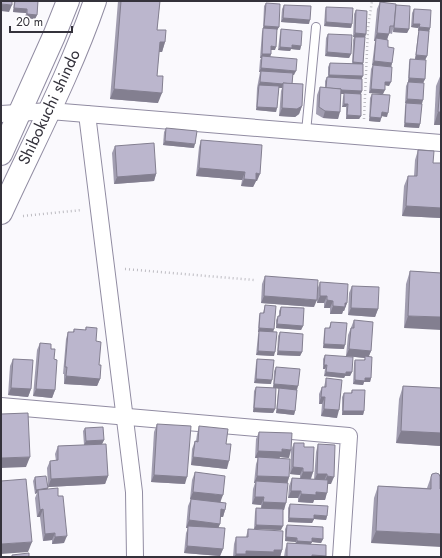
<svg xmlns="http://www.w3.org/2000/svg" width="442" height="558" viewBox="0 0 442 558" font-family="Jost,sans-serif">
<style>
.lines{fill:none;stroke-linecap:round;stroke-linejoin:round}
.lane-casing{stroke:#918ca2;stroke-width:10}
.street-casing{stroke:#918ca2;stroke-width:18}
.secondary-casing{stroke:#918ca2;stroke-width:24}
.path{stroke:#bdbcc2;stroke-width:2.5;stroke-dasharray:1 3;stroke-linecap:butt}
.lane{stroke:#fff;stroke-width:8}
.street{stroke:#fff;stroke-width:16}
.secondary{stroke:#fff;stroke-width:22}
.wall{fill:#a19db0}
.shaded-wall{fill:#837f90}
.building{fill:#bbb6cd;stroke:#837f90}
.labels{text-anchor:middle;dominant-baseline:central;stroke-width:3;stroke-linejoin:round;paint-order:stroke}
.street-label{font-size:16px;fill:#34323b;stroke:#fff}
</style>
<rect width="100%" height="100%" fill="#faf9fd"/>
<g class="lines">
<g class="lane-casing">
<polyline id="lane" points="306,132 316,27"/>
</g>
<g class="street-casing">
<g id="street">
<polyline points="1,114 50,111 441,143"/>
<polyline points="87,114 134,492 135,557"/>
<polyline points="1,406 349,436 341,557"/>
</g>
</g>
<g class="secondary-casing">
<g id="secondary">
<polyline points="1,154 54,36 68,1"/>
<path d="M1 213C33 143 70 74 95 1"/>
</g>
</g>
<g class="path">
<polyline points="364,119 368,28 372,1"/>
<polyline points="23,216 82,210"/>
<polyline points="125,269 254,280"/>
</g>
<use href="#lane" class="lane"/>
<use href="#street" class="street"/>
<use href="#secondary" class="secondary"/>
</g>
<g class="wall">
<polygon points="14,1 38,1 37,15 35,19 25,18 26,13 13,12"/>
<polygon points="118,1 160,1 157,30 165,42 162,52 159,52 157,76 158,103 110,99"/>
<polygon points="380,2 396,5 409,29 407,33 393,32 393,29 392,34 389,33 387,40 388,47 392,63 391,67 389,86 385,85 383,94 369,93 371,69 373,65 377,66 372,65 375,41 374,41 377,9"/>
<polygon points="266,3 279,27 277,30 275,50 271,50 270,57 294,75 293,75 292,84 302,106 299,114 295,117 279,116 281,91 282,88 279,88 276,112 256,110 257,88 260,72 259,72 260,60 261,58 260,58 262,32 263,29 264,6"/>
<polygon points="284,5 309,24 281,22 282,9"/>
<polygon points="326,7 352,24 351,28 324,26 325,11"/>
<polygon points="414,9 430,28 429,31 427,56 425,60 415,59 418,34 419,31 418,31 418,28 411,27 412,13"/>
<polygon points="356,10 365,38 362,79 362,91 361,94 361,116 359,119 346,119 346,107 342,107 343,97 344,94 341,94 338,119 323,118 316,114 317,95 320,87 325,88 325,81 327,77 328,77 328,67 330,63 352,64 353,40 354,37 353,37 354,14"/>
<polygon points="281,29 301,46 300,50 291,49 290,51 278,50 280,33"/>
<polygon points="328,34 351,54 349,58 325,56 326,38"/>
<polygon points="410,59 425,79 423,83 408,82 409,63"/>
<polygon points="441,74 441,125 434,125 436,86"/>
<polygon points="408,82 422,104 419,128 404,127 405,107 406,103 405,103 406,86"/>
<polygon points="372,94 387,117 382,116 380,122 369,121 370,98"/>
<polygon points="166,128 194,148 163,145 164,132"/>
<polygon points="201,140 257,181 256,181 253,187 241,186 242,180 196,176 199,147"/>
<polygon points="115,146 156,174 154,181 114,184 112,153"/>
<polygon points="418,150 433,163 441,163 441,218 402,216 404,186 408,176 414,176 415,160"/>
<polygon points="410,271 441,273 404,328 406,284"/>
<polygon points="265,276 314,307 261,303 262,284"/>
<polygon points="320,282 347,303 344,311 343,311 342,314 330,314 330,308 324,308 324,303 317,303 317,290"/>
<polygon points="352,286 378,309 375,317 348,315 349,293"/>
<polygon points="265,305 273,332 274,356 256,355 258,335 259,332 258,332 259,316 260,313 263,313"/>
<polygon points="281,307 303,326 301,330 276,328 276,320 278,316 279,316 279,311"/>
<polygon points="354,320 371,351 369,356 371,378 370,382 364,382 363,385 353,384 354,363 355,360 364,360 365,358 346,356 348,335"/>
<polygon points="331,322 344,349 323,348 324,332 325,328 329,328"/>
<polygon points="86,327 96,341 100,379 97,386 64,384 64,374 63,374 66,339 68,332 73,332 74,329 85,330"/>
<polygon points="280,332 302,352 300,356 277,355 278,336"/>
<polygon points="40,343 51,349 54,359 55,390 52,398 33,396 37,350"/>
<polygon points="325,355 352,372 350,376 345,376 344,378 324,376 325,369 323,369 323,359"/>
<polygon points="13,359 31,389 28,397 8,395 10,366"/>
<polygon points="257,359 271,384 254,383 256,363"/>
<polygon points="276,367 297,390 295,411 294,415 276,413 278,392 279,389 276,388 275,409 273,413 253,412 254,391 256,387 273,388 274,371"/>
<polygon points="326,378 337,418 321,416 322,404 319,404 319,394 322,387 324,387"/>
<polygon points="403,386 441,388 441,446 396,443 399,399"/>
<polygon points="352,390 364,411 363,415 342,415 342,397 344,393 351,393"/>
<polygon points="157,424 185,484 151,482 154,432"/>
<polygon points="199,426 226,444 227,469 191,465 192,449 195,441 196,441 197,434"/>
<polygon points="85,428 104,440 102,444 108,476 105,484 48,487 47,468 50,461 56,461 55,454 58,446 84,445 83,431"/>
<polygon points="259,432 289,458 280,457 279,458 289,477 287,483 284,510 283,510 281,530 254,529 255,512 256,508 261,508 261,505 252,504 253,489 255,483 254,483 256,464 258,458 255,458 256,439"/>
<polygon points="294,443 304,447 313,472 311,479 314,479 316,452 318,444 331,484 328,484 325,500 314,500 313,503 298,502 298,498 288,498 289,486 292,478 300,479 300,475 290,474 291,450"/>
<polygon points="195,472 221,502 225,510 223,517 221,517 218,528 223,549 220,556 184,553 186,533 188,528 186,528 188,506 191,499 190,499 192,480"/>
<polygon points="432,474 440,489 371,543 374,498 378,486 427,488"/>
<polygon points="35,477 48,488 47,489 64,543 52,544 52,540 43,541 40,517 37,517 35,498 37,493 35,494 33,481"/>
<polygon points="290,504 327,516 326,520 314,519 312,523 288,522 288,508"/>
<polygon points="287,525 323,539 321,543 312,542 311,544 326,556 325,557 284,557 285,550 287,543 295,543 296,542 285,541 285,529"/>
<polygon points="248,529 282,550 280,557 233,557 234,544 236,537 246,537"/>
</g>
<g class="shaded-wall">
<polygon points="1,4 12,5 9,12 1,11"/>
<polygon points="14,8 27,9 26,13 13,12"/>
<polygon points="27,14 37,15 35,19 25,18"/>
<polygon points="283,18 310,20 309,24 281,22"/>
<polygon points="326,22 352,24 351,28 324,26"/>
<polygon points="413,24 420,24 418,28 411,27"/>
<polygon points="264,26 279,27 277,30 263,29"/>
<polygon points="419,27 430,28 429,32 418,31"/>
<polygon points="394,28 409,29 407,33 393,32"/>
<polygon points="355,33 366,34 365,38 353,37"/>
<polygon points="377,33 389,34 386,42 376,38 375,41 374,41"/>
<polygon points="160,42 165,42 162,52 156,52"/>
<polygon points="292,45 301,46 300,50 291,49 290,51 278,50 280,47"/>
<polygon points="271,46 276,47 275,50 270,50"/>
<polygon points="327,52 351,54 349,58 325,56"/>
<polygon points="262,54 271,54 270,58 260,58"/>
<polygon points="416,55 427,56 425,60 415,59"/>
<polygon points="374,61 392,63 391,67 372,65"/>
<polygon points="353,62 363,63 362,67 352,66"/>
<polygon points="261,68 296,71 294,75 261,72 261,71 260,72 259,72"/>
<polygon points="329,75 363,76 361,80 328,79"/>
<polygon points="409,78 425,79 423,83 408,82"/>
<polygon points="260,82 283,84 282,88 259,86 259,85 258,86"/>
<polygon points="385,82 391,82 389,86 384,85"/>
<polygon points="114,89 162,93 158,103 110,99"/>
<polygon points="326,89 362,91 360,95 344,93 344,94 324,93"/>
<polygon points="371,89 385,90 383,94 369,93"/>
<polygon points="407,99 423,100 422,104 405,103"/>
<polygon points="344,104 348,104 346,107 342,107"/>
<polygon points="302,106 299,114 295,117 279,116 282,108"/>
<polygon points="257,107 277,108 276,112 256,110"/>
<polygon points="325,111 340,112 338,119 323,118"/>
<polygon points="382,112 388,113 387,117 381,116"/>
<polygon points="438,112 441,112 441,125 434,125"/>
<polygon points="347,115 361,116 359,119 346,119"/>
<polygon points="370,117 381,118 380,122 369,121"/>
<polygon points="405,123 420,124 419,128 404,127"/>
<polygon points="165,141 195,144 194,148 163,145"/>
<polygon points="199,168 245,172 242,180 196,176"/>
<polygon points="256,173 260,174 257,181 256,181 253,187 241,186 244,179"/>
<polygon points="156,174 154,181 114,184 117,177"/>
<polygon points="406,206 441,208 441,218 402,216"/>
<polygon points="264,296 317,300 314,307 261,303"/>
<polygon points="320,296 327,296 324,303 317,303"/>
<polygon points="327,300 333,301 330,308 324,308"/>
<polygon points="345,303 347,303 344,311 343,311 342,314 330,314 333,306"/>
<polygon points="351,308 378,309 375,317 348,315"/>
<polygon points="408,316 441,317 441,330 404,328"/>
<polygon points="277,324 303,326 301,330 276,328"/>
<polygon points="259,328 274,329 273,333 259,331 259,332 258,332"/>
<polygon points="324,344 345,345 344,349 323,348"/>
<polygon points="349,349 371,351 368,358 365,356 365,358 346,356"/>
<polygon points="258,351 275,352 274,356 256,355"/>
<polygon points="278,351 302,352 300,356 277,355"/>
<polygon points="324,365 327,365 325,369 323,369"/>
<polygon points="326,372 352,372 350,376 345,376 344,378 324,376"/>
<polygon points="66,376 100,379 97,386 64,384"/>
<polygon points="365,378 371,378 370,382 364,382 363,385 353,384 355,380"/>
<polygon points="256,379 272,380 271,384 254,383"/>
<polygon points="274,384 298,386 297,390 273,388"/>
<polygon points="11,388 31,389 28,397 8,395"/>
<polygon points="36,389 55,390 52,398 33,396"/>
<polygon points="321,397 325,397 322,404 319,404"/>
<polygon points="254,408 275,409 273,413 253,412"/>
<polygon points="277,409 295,411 294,415 276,413"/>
<polygon points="324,409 339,410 337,418 321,416"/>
<polygon points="343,411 364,411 363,415 342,415"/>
<polygon points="401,431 441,433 441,446 396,443"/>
<polygon points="104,440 102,444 84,445 86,441"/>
<polygon points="282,449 291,450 289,458 280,457 279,459 255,458 258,451"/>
<polygon points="30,457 26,467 1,468 1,458"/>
<polygon points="193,457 229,461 227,469 191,465"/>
<polygon points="293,467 303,468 300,475 290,474"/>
<polygon points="303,472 313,472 310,480 300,479"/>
<polygon points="317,474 327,474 324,481 314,481"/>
<polygon points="154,475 187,477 185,484 151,482"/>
<polygon points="108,476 105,484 48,487 51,479"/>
<polygon points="257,476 289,477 287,485 256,481 255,483 254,483"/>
<polygon points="327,476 334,477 331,484 324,484"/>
<polygon points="48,488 46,492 38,490 37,493 35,494 36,490"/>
<polygon points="291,491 301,491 298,498 288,498"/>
<polygon points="193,492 223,495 220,503 190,499"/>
<polygon points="316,492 327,493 325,500 314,500 313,503 298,502 301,494"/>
<polygon points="255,497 264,497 261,505 252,504"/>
<polygon points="263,502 286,503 284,510 261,509"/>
<polygon points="43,509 40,517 37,517 40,510"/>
<polygon points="221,509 225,510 223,517 219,517"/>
<polygon points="314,515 327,516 326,520 314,519 312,523 288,522 289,518"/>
<polygon points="189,520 220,524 217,531 188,526 188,528 186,528"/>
<polygon points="256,525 283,526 281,530 254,529"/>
<polygon points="376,531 441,534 441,547 371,543"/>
<polygon points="55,533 52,540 43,541 45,534"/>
<polygon points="67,536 64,543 52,544 55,537"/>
<polygon points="286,537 297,538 296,542 285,541"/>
<polygon points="312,538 323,539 321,543 312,542 310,545 295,545 297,541"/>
<polygon points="32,542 28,552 1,554 1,544"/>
<polygon points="187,546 223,549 220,556 184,553"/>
<polygon points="274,550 282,550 280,557 234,557 236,554 246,551"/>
<polygon points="312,555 326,556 325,557 311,557"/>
</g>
<g class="building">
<polygon points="1,1 12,1 12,5 1,4"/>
<polygon points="15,1 38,1 37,15 27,14 27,9 14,8"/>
<polygon points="121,1 160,1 157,30 166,30 165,42 160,42 157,76 163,76 162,93 114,89"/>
<polygon points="380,2 396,4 394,26 390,26 389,34 377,33"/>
<polygon points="266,3 280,4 279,27 264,26"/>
<polygon points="284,5 311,6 310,20 283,18"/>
<polygon points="396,5 410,6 409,29 394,28"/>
<polygon points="326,7 353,8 352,24 326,22"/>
<polygon points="414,9 431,10 430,28 419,27 420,24 413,24"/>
<polygon points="356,10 367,11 366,34 355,33"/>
<polygon points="263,28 277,29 276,47 271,46 271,54 262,54"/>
<polygon points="281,29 302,31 301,46 292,45 292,48 280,47"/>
<polygon points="419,30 429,31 427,56 416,55"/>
<polygon points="328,34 352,35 351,54 327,52"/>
<polygon points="355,37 365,37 363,63 353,62"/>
<polygon points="376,38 388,40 388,47 394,48 392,63 374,61"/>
<polygon points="262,56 297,59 296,71 261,68"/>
<polygon points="410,59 426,60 425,79 409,78"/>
<polygon points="330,63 363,64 363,76 329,75"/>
<polygon points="373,65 392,67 391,82 385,82 385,90 371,89"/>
<polygon points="261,71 293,73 292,84 283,83 283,84 260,82"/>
<polygon points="441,74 441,112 438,112"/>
<polygon points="327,77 362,79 362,91 341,90 341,89 326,88"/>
<polygon points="408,82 424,83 423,100 407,99"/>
<polygon points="283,83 303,84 302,106 297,109 282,108"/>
<polygon points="259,85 279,86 277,108 257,107"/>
<polygon points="320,87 341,89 340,112 325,111 319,107"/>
<polygon points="344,93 361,94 361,116 347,115 348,104 344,104"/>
<polygon points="372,94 390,95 388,113 382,112 381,118 370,117"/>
<polygon points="406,103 422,104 420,124 405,123"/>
<polygon points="166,128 197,131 195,144 165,141"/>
<polygon points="201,140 262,145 260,174 256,173 256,180 244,179 245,172 199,168"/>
<polygon points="154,143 156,174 117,177 115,146"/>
<polygon points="418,150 434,151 433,163 441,163 441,208 406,206 408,176 417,176"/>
<polygon points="410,271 441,273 441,317 408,316"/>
<polygon points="265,276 318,280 317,300 264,296"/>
<polygon points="320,282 348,284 347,303 345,303 345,307 333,306 333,301 327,300 327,296 320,296"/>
<polygon points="352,286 379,287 378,309 351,308"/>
<polygon points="265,305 276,306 274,329 259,328 260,313 264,313"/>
<polygon points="281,307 304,308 303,326 277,324 278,316 280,316"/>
<polygon points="354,320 373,322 371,351 349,349 351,328 354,328"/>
<polygon points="331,322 347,323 345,345 324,344 325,328 330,328"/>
<polygon points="86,327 97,328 96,341 101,342 99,365 101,365 100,379 66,376 67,367 65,367 68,332 74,332 74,329 86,330"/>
<polygon points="259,331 277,332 275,352 258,351"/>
<polygon points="280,332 303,334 302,352 278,351"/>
<polygon points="40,343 51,344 51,349 55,349 54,359 57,360 55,390 36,389"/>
<polygon points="325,355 353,357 352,372 346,372 346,374 326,372 327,365 324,365"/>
<polygon points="365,356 372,357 371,378 365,378 365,381 355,380 355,360 365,360"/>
<polygon points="13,359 33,360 31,389 11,388"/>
<polygon points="257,359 274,360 272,380 256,379"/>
<polygon points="276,367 300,369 298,386 274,384"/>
<polygon points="326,378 342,380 339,410 324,409 325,397 321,397 322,387 326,387"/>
<polygon points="403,386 441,388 441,433 401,431"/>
<polygon points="256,387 276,388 275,409 254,408"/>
<polygon points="279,388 297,390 295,411 277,409"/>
<polygon points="352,390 365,390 364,411 343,411 344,393 352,393"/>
<polygon points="28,413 30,457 1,458 1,414"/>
<polygon points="157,424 191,426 187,477 154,475"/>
<polygon points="199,426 228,429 226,444 231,444 229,461 193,457 195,441 198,442"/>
<polygon points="103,427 104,440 86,441 85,428"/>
<polygon points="259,432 292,433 291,450 282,449 282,452 258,451"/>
<polygon points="294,443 304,443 304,447 314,447 313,472 303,472 303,468 293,467"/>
<polygon points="106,444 108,476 51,479 50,461 58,460 58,446"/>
<polygon points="318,444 335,445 334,477 327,476 327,474 317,474"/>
<polygon points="258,457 290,459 289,477 257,476"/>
<polygon points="195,472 225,476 223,495 193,492"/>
<polygon points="436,473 439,474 440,477 440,489 441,489 441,534 376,531 378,486 431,489 431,477 432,474"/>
<polygon points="46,476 48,488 36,490 35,477"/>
<polygon points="292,478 328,480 327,493 316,492 316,495 301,494 301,491 291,491"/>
<polygon points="26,479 32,542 1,544 1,481"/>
<polygon points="256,481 288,483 286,503 263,502 264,497 255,497"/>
<polygon points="58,488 58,496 63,496 67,536 55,537 55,533 45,534 43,509 40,510 38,490"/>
<polygon points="191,499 226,503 225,510 221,509 220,524 189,520"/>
<polygon points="290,504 328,506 327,516 314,515 314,519 289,518"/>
<polygon points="256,508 283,509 283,526 256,525"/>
<polygon points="287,525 323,527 323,539 312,538 312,542 297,541 297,538 286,537"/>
<polygon points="188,526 225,528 223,549 187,546"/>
<polygon points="248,529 283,531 282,550 274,550 274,552 246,551 246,554 236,554 236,537 248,537"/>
<polygon points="287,543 326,545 326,556 312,555 312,557 287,557"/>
<polygon points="29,553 29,557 12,557 12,555"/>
</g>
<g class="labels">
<g class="street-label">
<text transform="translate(49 107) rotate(-65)">Shibokuchi shindo</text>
</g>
</g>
<rect width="442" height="558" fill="none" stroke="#34323b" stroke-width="4"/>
<path d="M10 26v6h62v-6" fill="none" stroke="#34323b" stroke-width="2"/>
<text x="16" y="26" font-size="12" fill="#34323b" stroke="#ffffff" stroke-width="3" paint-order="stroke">20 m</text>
</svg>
